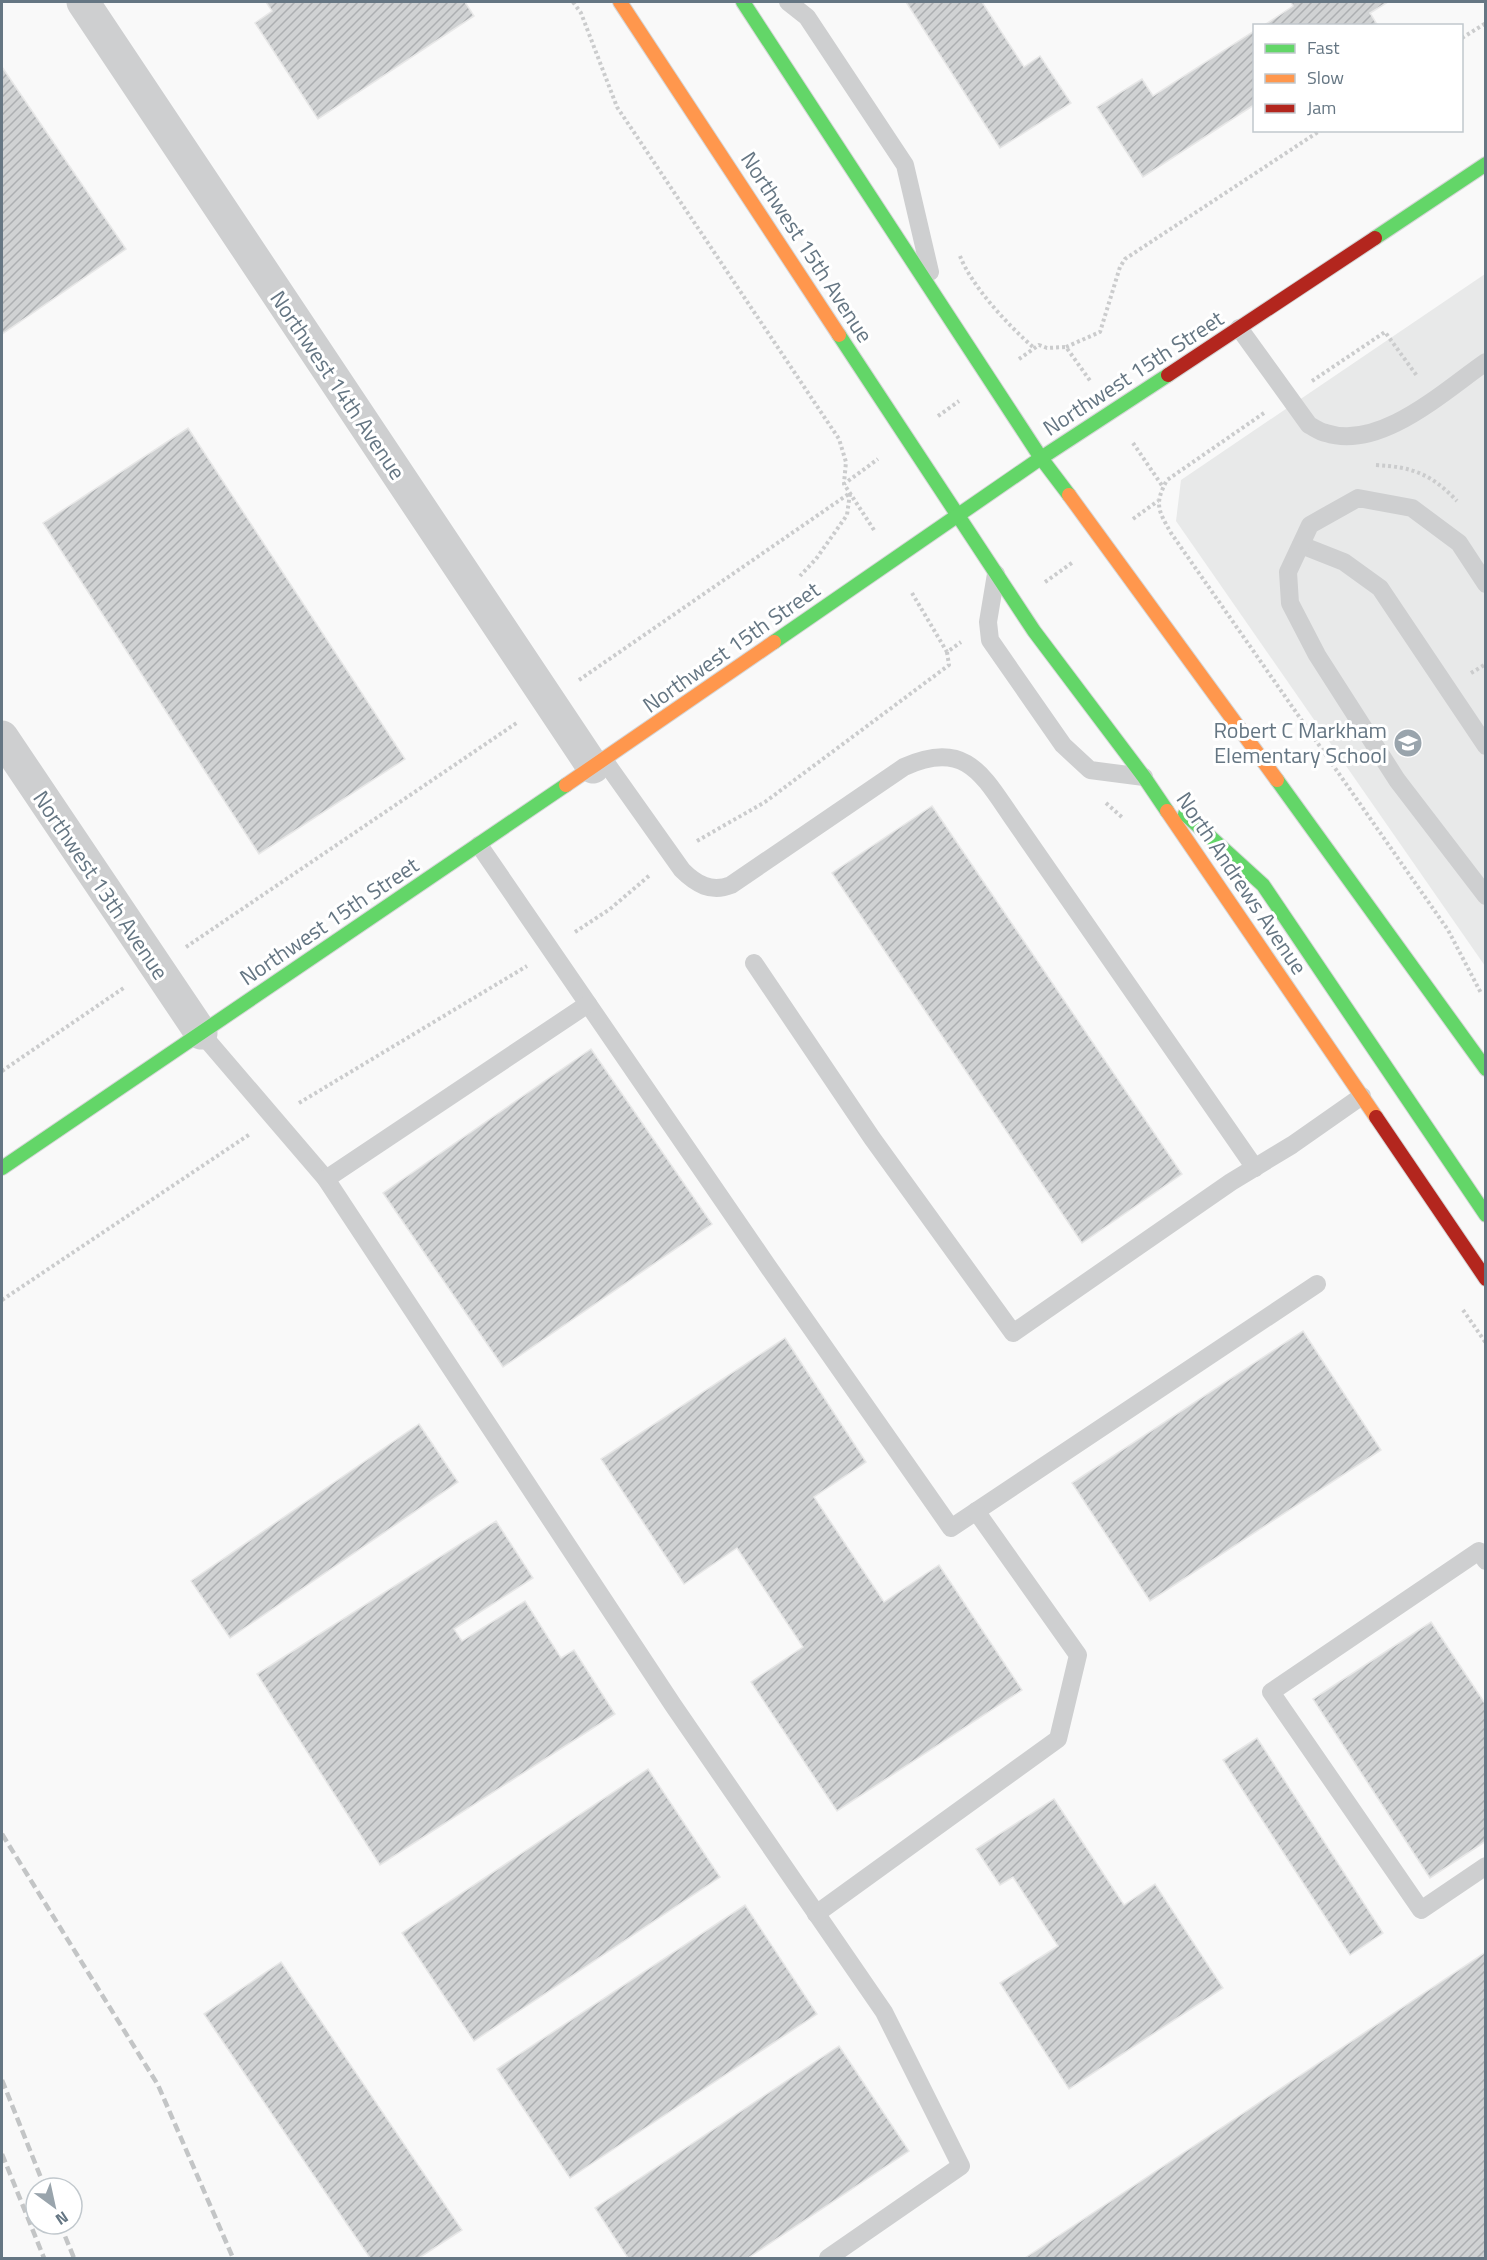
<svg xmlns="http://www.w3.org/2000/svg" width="1487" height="2260" viewBox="0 0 1487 2260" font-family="'Titillium Web',sans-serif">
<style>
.built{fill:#e8e9e9}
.building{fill:url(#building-hatch);stroke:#e8e8e8;stroke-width:1.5}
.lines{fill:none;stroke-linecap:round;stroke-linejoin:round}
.fast-casing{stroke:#d5d6d7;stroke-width:16}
.slow-casing{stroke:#d5d6d7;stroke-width:16}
.jam-casing{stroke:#d5d6d7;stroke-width:16}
.path{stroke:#cbcccd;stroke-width:4;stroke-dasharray:3 3;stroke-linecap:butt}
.lane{stroke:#cecfd0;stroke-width:18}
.street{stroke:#cecfd0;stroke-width:33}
.fast{stroke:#63d668;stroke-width:14}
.slow{stroke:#ff974d;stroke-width:14}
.jam{stroke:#b3261e;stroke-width:14}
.rail{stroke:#c3c5c6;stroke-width:4.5;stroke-dasharray:9 4.5;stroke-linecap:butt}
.labels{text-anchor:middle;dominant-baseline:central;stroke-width:6;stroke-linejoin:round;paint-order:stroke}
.street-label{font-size:22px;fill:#657683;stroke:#fff}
.poi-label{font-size:22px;fill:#657683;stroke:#fff;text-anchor:end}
</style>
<defs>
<pattern id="building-hatch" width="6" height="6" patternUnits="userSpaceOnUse" patternTransform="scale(1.5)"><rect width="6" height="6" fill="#d0d2d3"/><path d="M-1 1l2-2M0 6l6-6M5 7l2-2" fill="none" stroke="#acafb1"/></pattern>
</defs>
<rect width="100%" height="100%" fill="#f9f9f9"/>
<polygon class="built" points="1485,274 1485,966 1176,521 1181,480"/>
<g class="building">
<polygon points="266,2 465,2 474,16 318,119 255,23 272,11"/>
<polygon points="906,2 982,2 1024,67 1040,56 1071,103 1000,148"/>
<polygon points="1291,2 1388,2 1370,13 1378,26 1263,26 1293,6"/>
<polygon points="1254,31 1254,105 1143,177 1097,107 1142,79 1153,96"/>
<polygon points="2,67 126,249 2,334"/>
<polygon points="188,428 405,759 259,854 43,523"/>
<polygon points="932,806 1182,1174 1082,1243 832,873"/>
<polygon points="591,1049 712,1224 503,1367 383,1193"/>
<polygon points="1303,1331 1381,1450 1150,1601 1072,1483"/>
<polygon points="785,1338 866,1462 814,1497 884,1602 939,1565 1022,1690 837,1811 751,1682 803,1647 737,1548 684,1584 601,1459"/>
<polygon points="419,1424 458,1482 230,1638 191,1581"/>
<polygon points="496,1521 533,1578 454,1629 462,1641 525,1601 561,1658 574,1650 615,1714 380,1865 257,1674"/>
<polygon points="1431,1622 1486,1705 1486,1841 1430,1878 1313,1699"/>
<polygon points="1257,1738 1383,1933 1350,1955 1223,1760"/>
<polygon points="648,1769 720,1877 474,2041 402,1933"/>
<polygon points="1054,1799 1124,1905 1155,1884 1223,1988 1069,2089 1000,1983 1058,1946 1013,1877 1000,1885 976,1849"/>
<polygon points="745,1905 817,2014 570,2178 497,2069"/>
<polygon points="1486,1952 1486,2258 1025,2258"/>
<polygon points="281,1962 462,2230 419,2258 370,2258 204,2014"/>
<polygon points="839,2046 909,2151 748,2258 628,2258 595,2208"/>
</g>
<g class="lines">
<g class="fast-casing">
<g id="fast">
<polyline points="743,2 1041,458 1069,495"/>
<polyline points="1375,238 1486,164"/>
<polyline points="839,335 1034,631 1144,777 1167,811"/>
<polyline points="774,642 1041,458 1168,375"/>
<polyline points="1277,780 1486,1069"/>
<polyline points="1185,814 1263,885 1486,1215"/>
<polyline points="2,1168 566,785"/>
</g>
</g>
<g class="slow-casing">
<g id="slow">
<polyline points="620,2 839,335"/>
<polyline points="1069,495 1277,780"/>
<polyline points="566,785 774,642"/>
<polyline points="1167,811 1376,1117"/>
</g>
</g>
<g class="jam-casing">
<g id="jam">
<polyline points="1168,375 1375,238"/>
<polyline points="1376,1117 1486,1279"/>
</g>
</g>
<g class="path">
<polyline points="573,2 581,13 617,107 839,439 846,462 844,483"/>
<polyline points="1462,38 1486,23"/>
<path d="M960 256C972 287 1009 326 1034 348"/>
<polyline points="1066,347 1100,332 1120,267 1125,259 1321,130"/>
<polyline points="1019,359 1039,345 1047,348 1066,347 1091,382"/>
<polyline points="1312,381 1385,332 1417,376"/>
<path d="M1264 413 1167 480C1154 504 1158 510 1171 533L1448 930 1481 993"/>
<polyline points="938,416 959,401"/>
<polyline points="1133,443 1163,487"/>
<path d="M1376 465C1413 467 1431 474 1457 501"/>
<polyline points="1133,519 1158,501"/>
<polyline points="874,530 844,484 878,459"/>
<polyline points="1045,582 1073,562"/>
<polyline points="912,593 947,652 961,642"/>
<polyline points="1471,673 1486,664"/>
<polyline points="579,680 850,493 847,515 816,559 800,576"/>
<polyline points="1106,803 1123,818"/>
<polyline points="697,841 765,802 949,665 947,652"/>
<polyline points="575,932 610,909 650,875"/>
<polyline points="186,947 518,722"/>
<polyline points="2,1071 125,987"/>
<polyline points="299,1103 527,966"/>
<polyline points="2,1300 250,1134"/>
<polyline points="1463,1310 1486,1343"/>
</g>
<g class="lane">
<polyline points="788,2 807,17 905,165 930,272"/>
<path d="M1239 328 1309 425C1315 428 1320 432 1326 433 1380 451 1444 391 1486 362"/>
<polyline points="1301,545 1344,562 1380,588 1486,746"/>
<polyline points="996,574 988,622 990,640 1063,745 1090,770 1144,777"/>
<polyline points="1486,584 1459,543 1412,508 1358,498 1310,525 1288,572 1290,603 1317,655 1397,780 1486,896"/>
<path d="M604 760 682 870C696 884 711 893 731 885L904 767C969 737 985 780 1018 826L1255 1168"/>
<polyline points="479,845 767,1265 951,1528 1317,1284"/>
<polyline points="754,963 872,1138 1013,1333 1231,1182 1292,1145 1362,1096"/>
<polyline points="201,1033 326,1179 673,1705 884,2012 961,2166 828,2258"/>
<polyline points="326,1179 588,1004"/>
<polyline points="1486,1561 1479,1551 1271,1692 1421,1910 1486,1866"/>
<polyline points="816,1914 1058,1739 1078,1655 976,1511"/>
</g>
<g class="street">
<polyline points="83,2 593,767"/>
<polyline points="2,737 201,1033"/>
</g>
<use href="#fast" class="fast"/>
<use href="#slow" class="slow"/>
<use href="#jam" class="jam"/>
<g class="rail">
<polyline points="2,1834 158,2085 233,2258"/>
<polyline points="2,2080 45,2188"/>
<polyline points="2,2154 44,2258"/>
<polyline points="60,2224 74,2258"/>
</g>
</g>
<defs>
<g id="school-disc" transform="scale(1.5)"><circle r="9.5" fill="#99a4ac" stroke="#fff"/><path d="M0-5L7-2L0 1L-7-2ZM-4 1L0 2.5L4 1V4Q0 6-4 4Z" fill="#fff"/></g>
</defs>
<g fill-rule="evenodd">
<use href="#school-disc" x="1408" y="743"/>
</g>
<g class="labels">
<g class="street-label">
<text transform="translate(807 247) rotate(57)">Northwest 15th Avenue</text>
<text transform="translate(1133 373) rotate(-33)">Northwest 15th Street</text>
<text transform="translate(338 385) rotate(56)">Northwest 14th Avenue</text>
<text transform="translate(731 647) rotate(-35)">Northwest 15th Street</text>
<text transform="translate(1242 883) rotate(56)">North Andrews Avenue</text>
<text transform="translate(101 885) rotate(56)">Northwest 13th Avenue</text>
<text transform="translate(329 921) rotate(-34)">Northwest 15th Street</text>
</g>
<g class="poi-label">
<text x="1387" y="730">Robert C Markham<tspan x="1387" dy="25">Elementary School</tspan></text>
</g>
</g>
<rect width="1487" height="2260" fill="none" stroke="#657683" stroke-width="6"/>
<rect x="1253" y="24" width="210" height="108" fill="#ffffff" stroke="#c1c8cd" stroke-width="1.5"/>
<rect x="1265" y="44" width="30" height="9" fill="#63d668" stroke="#c1c8cd" stroke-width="1.5"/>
<text x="1307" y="54" font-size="18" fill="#657683">Fast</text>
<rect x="1265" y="74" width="30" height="9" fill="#ff974d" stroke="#c1c8cd" stroke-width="1.5"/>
<text x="1307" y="84" font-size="18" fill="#657683">Slow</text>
<rect x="1265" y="104" width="30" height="9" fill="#b3261e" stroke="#c1c8cd" stroke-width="1.5"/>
<text x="1307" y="114" font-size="18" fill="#657683">Jam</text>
<g transform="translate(54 2206) rotate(147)"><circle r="28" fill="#ffffff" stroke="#c1c8cd" stroke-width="1.5"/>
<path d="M0-4.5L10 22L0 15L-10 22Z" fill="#99a4ac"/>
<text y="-9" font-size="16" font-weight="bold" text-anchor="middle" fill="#657683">N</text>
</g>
</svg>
